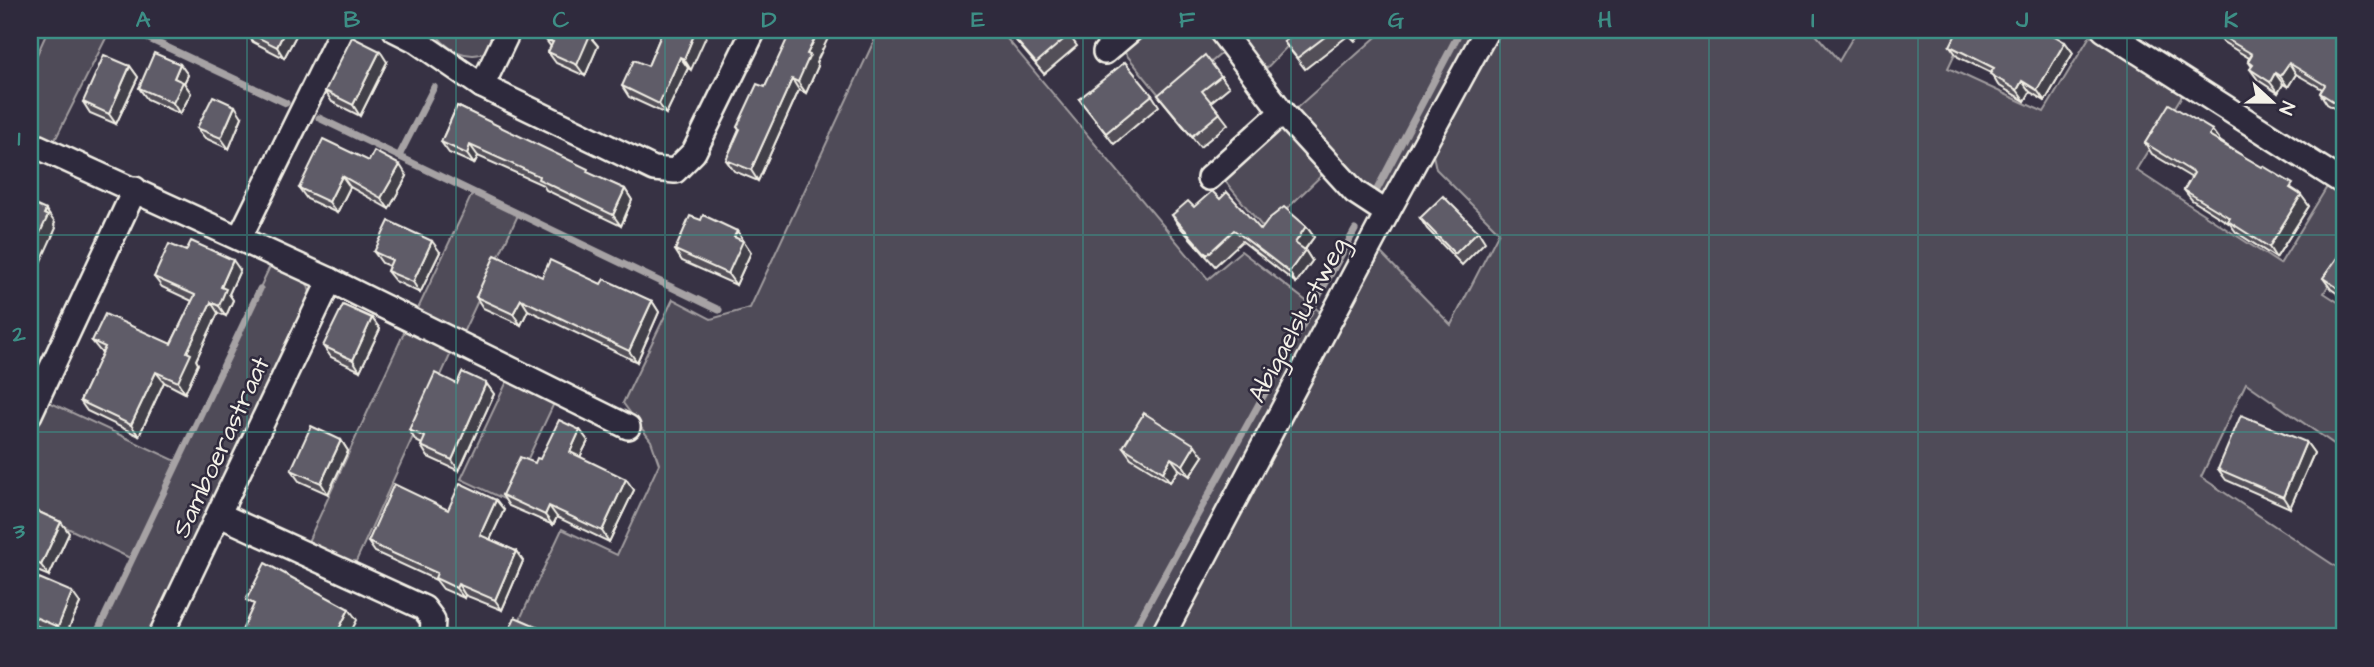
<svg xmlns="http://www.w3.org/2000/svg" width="2374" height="667" viewBox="0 0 2374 667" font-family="'Architects Daughter',sans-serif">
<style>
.green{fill:#504b59;stroke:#a29ea0;stroke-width:2}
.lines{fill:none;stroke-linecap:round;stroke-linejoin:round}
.stream{stroke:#a6a2a4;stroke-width:7}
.minor-casing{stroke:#f4f1e8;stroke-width:28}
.minor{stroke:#2f2a3d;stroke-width:23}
.wall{fill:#524f59;stroke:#f4f1e8;stroke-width:2}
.shaded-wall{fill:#424048;stroke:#f4f1e8;stroke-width:2}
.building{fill:#5f5c67;stroke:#f4f1e8;stroke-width:2}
.grid{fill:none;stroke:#3d8f86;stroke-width:2;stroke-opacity:0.55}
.labels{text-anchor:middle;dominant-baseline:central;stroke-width:5;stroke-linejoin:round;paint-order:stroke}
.street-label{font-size:26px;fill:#f4f1e8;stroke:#2f2a3d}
.neatline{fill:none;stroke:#3d8f86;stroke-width:2.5}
.grid-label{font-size:23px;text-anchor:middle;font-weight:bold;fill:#3d8f86}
</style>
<rect width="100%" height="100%" fill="#373244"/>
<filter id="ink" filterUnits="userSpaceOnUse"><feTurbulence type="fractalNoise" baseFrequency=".0143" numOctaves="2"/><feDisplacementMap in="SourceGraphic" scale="14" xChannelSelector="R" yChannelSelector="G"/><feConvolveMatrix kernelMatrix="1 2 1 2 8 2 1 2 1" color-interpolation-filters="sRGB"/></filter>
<g filter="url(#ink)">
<g class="green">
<polygon points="48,30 110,30 52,146 30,136 30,70"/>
<path d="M436 30H499C496 36 493 45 488 50 472 63 439 48 436 30Z"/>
<polygon points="879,30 1007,30 1003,34 1208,279 1241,251 1327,317 1155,637 558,637 520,619 562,529 617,555 659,464 651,441 623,403 673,299 711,319 750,308"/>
<polygon points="1140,30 1213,30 1227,49 1164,101 1120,47"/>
<polygon points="1226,30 1303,30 1260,75"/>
<path d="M1384 30 1469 31 1468 41 1386 198C1364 197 1310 130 1292 112Z"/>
<polygon points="1496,30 1812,30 1839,61 1857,30 1966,30 1948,68 2044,112 2093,31 2186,89 2136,170 2280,264 2330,182 2344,191 2344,259 2324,293 2344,306 2344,451 2246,383 2201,477 2344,572 2344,637 1172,637 1379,251 1451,325 1499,232 1436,169 1433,155 1456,100"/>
<polygon points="1283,123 1327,170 1265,230 1220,175"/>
<polygon points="473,192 519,213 461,337 415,315"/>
<path d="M273 260C293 272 315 277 309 304L149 637H95L132 559 30 510V436L47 401 178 462Z"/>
<polygon points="407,326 453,349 353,568 306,546"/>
<polygon points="509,377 556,399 508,501 461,479"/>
</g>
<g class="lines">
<g class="stream">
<polyline points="130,30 286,103"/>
<polyline points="319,118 719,310"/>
<polyline points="399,156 434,87"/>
<polyline points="1372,199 1457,37"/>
<polyline points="95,637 260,289"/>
<polyline points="1130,637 1355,230"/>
</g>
<g class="minor-casing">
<g id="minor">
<polyline points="395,30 415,40 482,86 654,169 675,171 694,152 754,30"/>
<polyline points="1220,30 1282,112 1355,192 1387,213"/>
<polyline points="2104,30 2344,183"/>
<polyline points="1105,52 1131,30"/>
<polyline points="482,86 509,30"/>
<polyline points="30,143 330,280 628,427"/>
<polyline points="1209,178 1282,112"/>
<polyline points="240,237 342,30"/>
<polyline points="30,414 135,189"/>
<polyline points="220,515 424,608 433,620 432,637"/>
<polyline points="160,637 330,280"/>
<polyline points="1162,637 1387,213 1487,30"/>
</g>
</g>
<use href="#minor" class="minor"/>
</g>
<g class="wall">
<polygon points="246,30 299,30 284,58 253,42 245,31"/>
<polygon points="550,30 596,30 592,39 598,46 585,76 556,63 548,52 551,47 546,40"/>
<polygon points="663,30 691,70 688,68 666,114 629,97 622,86 648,66"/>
<polygon points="788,30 818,66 806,93 799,90 758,181 734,171 726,160 739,130 737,127 765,87 789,37 787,34"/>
<polygon points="1007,30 1069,35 1077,46 1044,74"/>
<polygon points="1300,30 1368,30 1355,41 1349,35 1305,69 1284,42"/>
<polygon points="2213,30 2344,30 2344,114 2327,104 2320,93 2322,89 2296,74 2288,87 2283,84 2278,93 2258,80 2250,69 2252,67 2248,61 2249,58 2223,42 2215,31"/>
<polygon points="2065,42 2073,53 2045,101 2030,92 2025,101 1998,85 1991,73 1958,57 1950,46"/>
<polygon points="387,62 360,116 332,102 325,91"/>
<polygon points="180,64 188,75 184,83 191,93 180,114 147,99 139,88"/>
<polygon points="130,66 138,77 116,124 90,113 83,102"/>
<polygon points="1221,76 1229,87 1211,102 1228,124 1200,147 1158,95"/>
<polygon points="1152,95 1159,106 1114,144 1079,99"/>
<polygon points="457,106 592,175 625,189 632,200 621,226 546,190 543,185 478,156 474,164 449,153 441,142"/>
<polygon points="242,117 229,149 205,138 197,128"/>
<polygon points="2220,141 2299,193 2309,206 2276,258 2236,232 2230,224 2192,200 2184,190 2192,178 2152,154 2145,143"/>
<polygon points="369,161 407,176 389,209 350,187 337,213 307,199 299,188"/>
<polygon points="1220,199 1261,230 1306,226 1314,237 1305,250 1312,261 1296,283 1242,241 1215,266 1179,226 1172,215"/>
<polygon points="1420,218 1478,231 1485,242 1462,265 1427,229"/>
<polygon points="701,220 737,231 751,252 736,285 682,261 675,250"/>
<polygon points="2344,248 2344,298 2331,289 2323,278"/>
<polygon points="186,251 240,270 229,294 233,300 226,316 218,313 196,360 198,364 185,393 164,382 139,436 87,411 80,401 103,353 100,351 92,341 171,344 192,301 162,287 154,277"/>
<polygon points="374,252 440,252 420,293 395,281 387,271 389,266 382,263"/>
<polygon points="542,277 601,284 652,301 659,312 637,362 528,310 521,325 483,308 476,297"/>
<polygon points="372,318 380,329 360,371 331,357 323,346"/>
<polygon points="486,383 494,394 459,471 428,457 421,446 422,444 416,441 409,430 457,384"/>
<polygon points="580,430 588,441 580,457 634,490 609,542 557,517 553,525 509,506 502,495 535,463"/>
<polygon points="341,440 348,451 328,494 299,481 291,470"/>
<polygon points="2306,442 2314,453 2290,508 2226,480 2218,469"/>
<polygon points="1123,447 1203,456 1190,476 1179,469 1170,482 1131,458"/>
<polygon points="496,500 504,510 490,540 516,551 523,561 502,610 465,595 464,598 443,589 436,580 375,552 368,542 448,510"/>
<polygon points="30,508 61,522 69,533 49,576 30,568"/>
<polygon points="30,599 80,603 65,637 32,624 30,621"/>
</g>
<g class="shaded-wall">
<polygon points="285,30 299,30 284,58 277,47"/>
<polygon points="584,30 596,30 592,39 598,46 585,76 577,65"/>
<polygon points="696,30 709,30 691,70 684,59"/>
<polygon points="819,30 832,30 816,63 818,66 806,93 798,82 807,54"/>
<polygon points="30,32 31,34 30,37 37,46 30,64"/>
<polygon points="2065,42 2073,53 2045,101 2037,90"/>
<polygon points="380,51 387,62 360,116 353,105"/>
<polygon points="680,57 688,68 666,114 659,104"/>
<polygon points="2289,63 2296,74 2288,87 2280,76"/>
<polygon points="180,64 188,75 184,83 191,93 180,114 173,103 174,78"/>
<polygon points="130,66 138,77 116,124 109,114"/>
<polygon points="2275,73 2283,84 2278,93 2270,82"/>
<polygon points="792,79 799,90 758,181 751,170"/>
<polygon points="2022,81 2030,92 2025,101 2017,90"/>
<polygon points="235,106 242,117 229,149 221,138"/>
<polygon points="2212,130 2220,141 2217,146 2209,136"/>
<polygon points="470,145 478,156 474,164 467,154"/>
<polygon points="400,165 407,176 389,209 381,198"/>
<polygon points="342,176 350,187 337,213 329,202"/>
<polygon points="625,189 632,200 621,226 613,215"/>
<polygon points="2301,195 2309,206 2276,258 2269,247"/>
<polygon points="46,210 55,223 54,225 56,228 30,285 30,254"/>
<polygon points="1306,226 1314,237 1302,253 1295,243"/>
<polygon points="737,231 751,252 736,285 728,274 734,237"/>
<polygon points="432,241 440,252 420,293 413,282"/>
<polygon points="1305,250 1312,261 1296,283 1289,272"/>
<polygon points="233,260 240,270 229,294 233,300 226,316 219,306 221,287"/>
<polygon points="521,299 528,310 521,325 513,314"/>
<polygon points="652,301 659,312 637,362 629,351"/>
<polygon points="211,302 218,313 196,360 198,364 185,393 178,382 187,352"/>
<polygon points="372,318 380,329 360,371 353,360"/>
<polygon points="156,372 164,382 139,436 131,425"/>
<polygon points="486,383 494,394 459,471 452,460"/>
<polygon points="580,430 588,441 577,463 570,452"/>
<polygon points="341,440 348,451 328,494 321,483"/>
<polygon points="2306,442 2314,453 2290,508 2283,497"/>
<polygon points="1195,445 1203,456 1190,476 1183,465"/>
<polygon points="1171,458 1179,469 1170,482 1163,472"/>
<polygon points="626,479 634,490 609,542 602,531"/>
<polygon points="496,500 504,510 487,546 480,535"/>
<polygon points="549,506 557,517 553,525 545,515"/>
<polygon points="61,522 69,533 49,576 41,565"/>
<polygon points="516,551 523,561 502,610 495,600"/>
<polygon points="458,584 465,595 464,598 456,588"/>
<polygon points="72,592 80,603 65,637 58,627"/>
<polygon points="349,609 357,620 348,637 335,637"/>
</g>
<g class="building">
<polygon points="246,30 285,30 277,47 245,31"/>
<polygon points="550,30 584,30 583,32 590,35 577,65 548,52 553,42 546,40"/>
<polygon points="663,30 696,30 684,59 680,57 659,104 622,86 634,60 648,66"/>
<polygon points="788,30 819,30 807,54 810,55 798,82 792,79 751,170 726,160 740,129 737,127 757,84 765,87 789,35 787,34"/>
<polygon points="1007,30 1064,30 1069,35 1036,63"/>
<polygon points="1300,30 1334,30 1297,58 1284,42"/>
<polygon points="1958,30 2044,30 2065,42 2037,90 2022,81 2017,90 1990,74 1994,68 1950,46"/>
<polygon points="2216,30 2344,30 2344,108 2320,93 2325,85 2289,63 2280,76 2275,73 2270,82 2250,69 2253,65 2248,61 2252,54 2215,32"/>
<polygon points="352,37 380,51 353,105 325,91"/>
<polygon points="154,53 180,64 174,78 183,82 173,103 139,88"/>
<polygon points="104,55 130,66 109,114 83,102"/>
<polygon points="1205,55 1221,76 1202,91 1220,113 1192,136 1158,95"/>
<polygon points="1125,62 1152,95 1106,133 1079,99"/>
<polygon points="213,96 235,106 221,138 197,128"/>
<polygon points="2169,104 2212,130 2209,136 2262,167 2263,166 2293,184 2290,188 2301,195 2269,247 2228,221 2230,218 2184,190 2194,173 2145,143"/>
<polygon points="457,106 588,169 587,172 625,189 613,215 538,179 539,176 470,145 467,154 441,142"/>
<polygon points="323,139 369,161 374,151 400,165 381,198 342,176 329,202 299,188"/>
<polygon points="1212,191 1220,199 1227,192 1261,230 1270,218 1284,207 1306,226 1295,243 1305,250 1289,272 1234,230 1207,255 1172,215 1188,201 1194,207"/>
<polygon points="1443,196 1478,231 1455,254 1420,218"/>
<polygon points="30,203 46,210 44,214 48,216 30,254"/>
<polygon points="703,215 737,231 734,237 743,241 728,274 675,250 690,216 701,220"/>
<polygon points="389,221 432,241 413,282 387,271 392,260 374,252"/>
<polygon points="191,241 233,260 221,287 226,289 219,306 211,302 187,352 191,354 178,382 156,372 131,425 80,401 105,347 92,341 105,314 171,344 195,295 154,277 169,244 186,251"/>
<polygon points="2344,248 2344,292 2323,278"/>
<polygon points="495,255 542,277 550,260 601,284 604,279 652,301 629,351 521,299 513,314 476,297"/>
<polygon points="343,305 372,318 353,360 323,346"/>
<polygon points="462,372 486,383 452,460 421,446 425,437 409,430 435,373 457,384"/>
<polygon points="1144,413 1195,445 1183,465 1171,458 1163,472 1123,447"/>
<polygon points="2241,415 2306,442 2283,497 2218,469"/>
<polygon points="559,420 580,430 570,452 626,479 602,531 549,506 545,515 502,495 520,457 535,463 537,458 540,459"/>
<polygon points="311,426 341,440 321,483 291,470"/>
<polygon points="460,483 496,500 480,535 516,551 495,600 458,584 456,588 435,578 437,573 368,542 394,484 448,510"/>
<polygon points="30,508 61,522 41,565 30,560"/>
<polygon points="265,563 349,609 335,637 239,637 254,604 246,600"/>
<polygon points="39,578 72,592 58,627 30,615 30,599"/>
<polygon points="515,617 557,635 556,637 506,637"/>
</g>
</g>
<path class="grid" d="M247 30V637M456 30V637M665 30V637M874 30V637M1083 30V637M1291 30V637M1500 30V637M1709 30V637M1918 30V637M2127 30V637M30 235H2344M30 432H2344"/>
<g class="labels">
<g class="street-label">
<text transform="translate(1298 320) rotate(-62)">Abigaelslustweg</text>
<text transform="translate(221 447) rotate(-65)">Samboerastraat</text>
</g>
</g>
<rect width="2374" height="667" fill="none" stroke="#2f2a3d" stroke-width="77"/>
<g transform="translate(2272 102) rotate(112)" stroke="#2f2a3d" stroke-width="5" paint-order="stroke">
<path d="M0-5L12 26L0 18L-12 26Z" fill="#f4f1e8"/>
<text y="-10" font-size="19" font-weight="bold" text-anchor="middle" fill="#f4f1e8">N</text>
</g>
<rect x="38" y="38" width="2298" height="590" class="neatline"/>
<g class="grid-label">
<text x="143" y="27">A</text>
<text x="352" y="27">B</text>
<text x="561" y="27">C</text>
<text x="769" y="27">D</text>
<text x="978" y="27">E</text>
<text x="1187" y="27">F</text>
<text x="1396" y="27">G</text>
<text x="1605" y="27">H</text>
<text x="1813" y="27">I</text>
<text x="2022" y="27">J</text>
<text x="2231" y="27">K</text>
<text x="19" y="145">1</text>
<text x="19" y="341">2</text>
<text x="19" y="538">3</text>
</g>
</svg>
